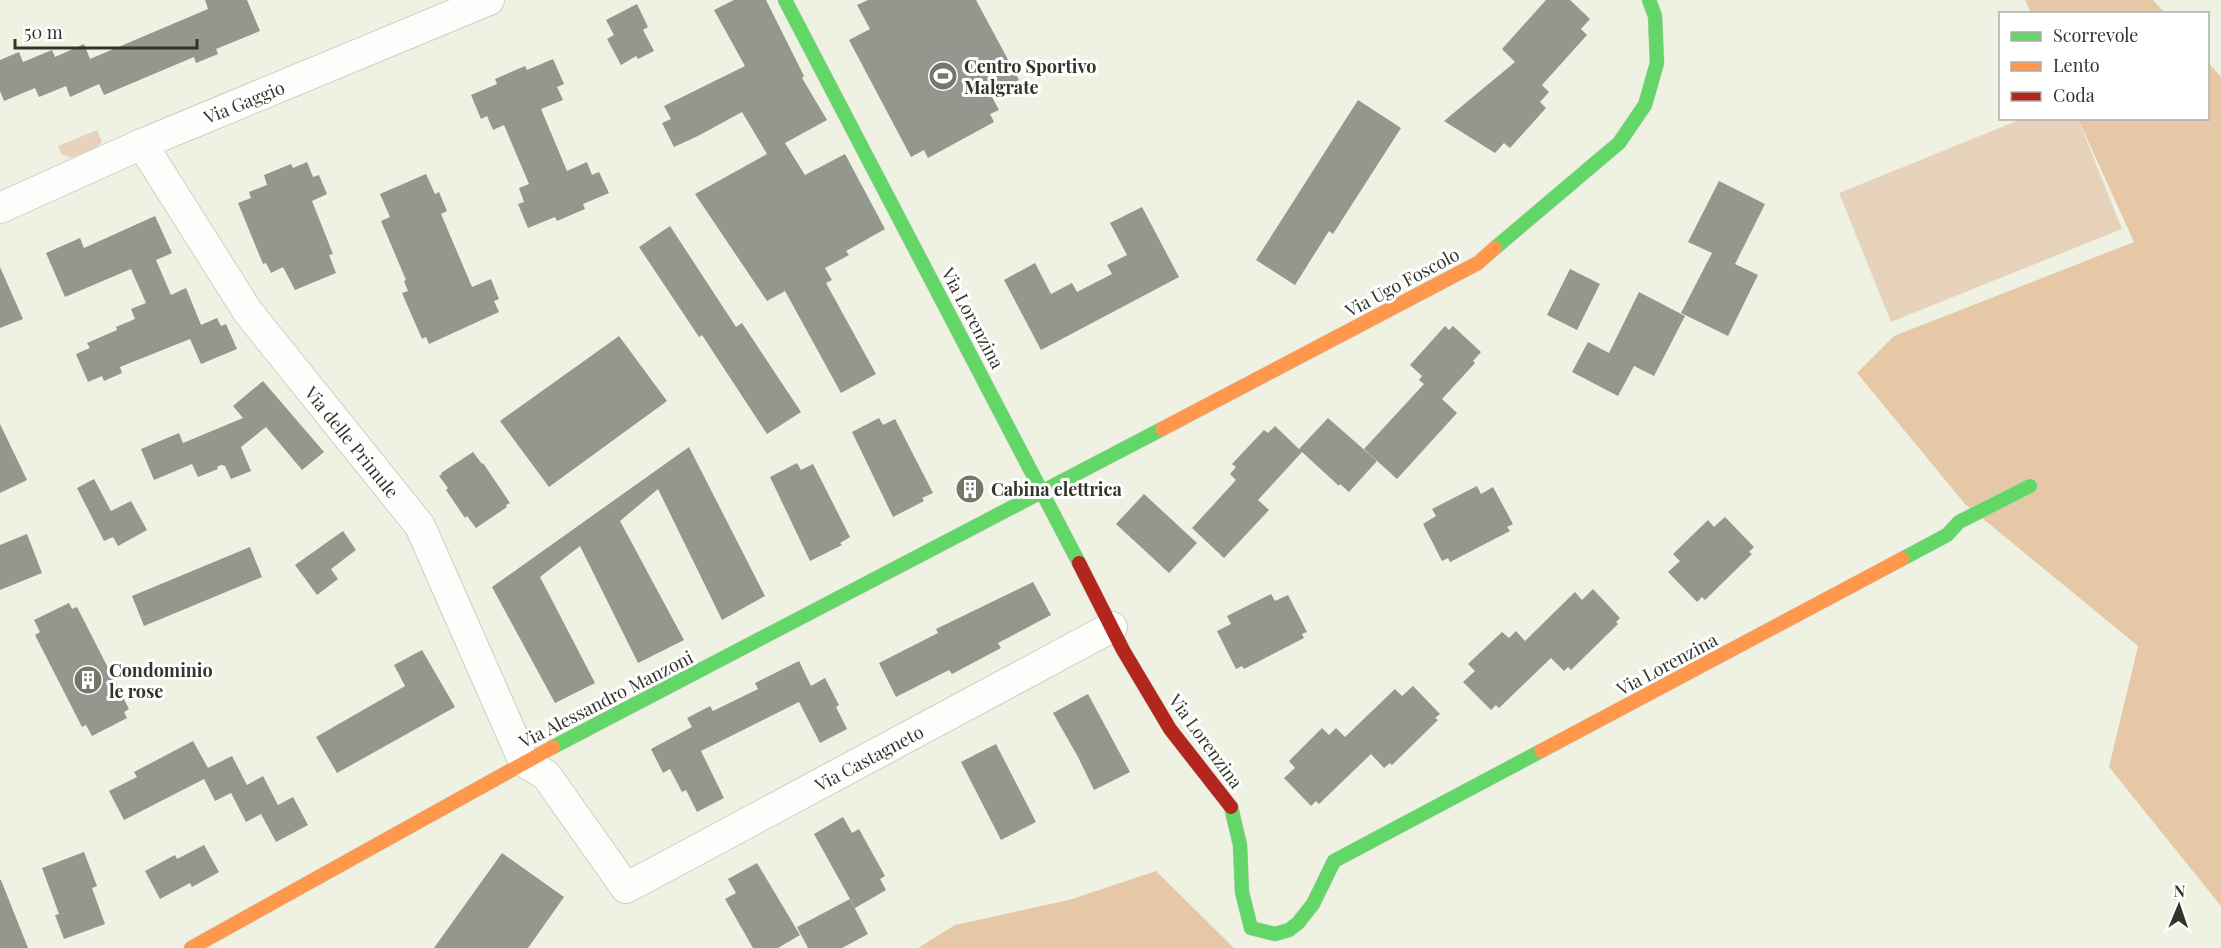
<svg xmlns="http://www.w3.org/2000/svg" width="2221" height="948" viewBox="0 0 2221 948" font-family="'Playfair Display',serif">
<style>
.green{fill:#e7d3bb}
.forest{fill:#e6c8a7}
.building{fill:#93978d}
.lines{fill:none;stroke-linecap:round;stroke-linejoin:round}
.street-casing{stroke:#cccfc3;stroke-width:32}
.fast-casing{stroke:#cccfc3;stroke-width:15}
.slow-casing{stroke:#cccfc3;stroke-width:15}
.jam-casing{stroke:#cccfc3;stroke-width:15}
.street{stroke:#fdfdfb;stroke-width:30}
.fast{stroke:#63d668;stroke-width:14}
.slow{stroke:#ff974d;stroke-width:14}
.jam{stroke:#b3261e;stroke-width:14}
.labels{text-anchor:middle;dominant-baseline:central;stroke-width:6;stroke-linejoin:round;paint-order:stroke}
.poi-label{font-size:18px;font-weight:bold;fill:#33352b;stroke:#fff;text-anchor:start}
.street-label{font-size:18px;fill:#33352b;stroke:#fff}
</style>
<rect width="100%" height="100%" fill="#eff2e3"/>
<g class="green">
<polygon points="2024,118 2078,119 2122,229 1891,322 1839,193"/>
<polygon points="97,130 102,142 96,148 71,158 61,154 58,146"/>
</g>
<g class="forest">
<polygon points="2025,0 2153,0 2165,13 2031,13"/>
<polygon points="2208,62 2221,77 2221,906 2109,767 2138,646 1965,504 1857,373 1894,336 2134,242 2078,119 2208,118"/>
<polygon points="1156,871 1234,948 918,948 955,925 1069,900"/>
</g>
<g class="building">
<polygon points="205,0 247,0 260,31 216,49 218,54 196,63 194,57 104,95 99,84 70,97 66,86 39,97 35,88 4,101 0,91 0,60 19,52 23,62 52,50 55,57 84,44 90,59 208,9"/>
<polygon points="734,0 766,0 804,76 802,78 827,120 785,143 805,175 845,154 885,229 846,251 849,255 825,268 832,280 826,283 876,374 841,393 785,291 767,301 695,194 767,154 742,112 698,136 674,147 662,123 671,119 664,106 745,66 714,10"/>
<polygon points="868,0 976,0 1019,80 991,95 999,110 990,114 994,122 928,158 924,150 911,157 849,40 870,29 857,5"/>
<polygon points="1546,0 1570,0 1590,19 1581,29 1587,35 1542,85 1549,92 1540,102 1546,108 1510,148 1504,143 1495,153 1444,121 1515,62 1502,49"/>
<polygon points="637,4 648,27 643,30 654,51 638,59 636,56 621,65 607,39 614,35 606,20"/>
<polygon points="553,59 564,84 557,87 563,100 541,109 567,171 587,162 592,175 599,172 609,193 583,204 585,209 557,221 555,217 528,228 518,204 524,202 519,188 529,184 504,125 493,130 487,116 481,119 471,95 497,84 495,79 525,66 527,70"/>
<polygon points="1358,100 1401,128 1333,234 1329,231 1295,285 1256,260"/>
<polygon points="307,162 313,177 319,175 327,194 312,201 333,254 329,255 336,273 295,290 283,267 271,273 266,263 263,264 238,203 251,198 249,192 267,185 264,175 291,164 293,168"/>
<polygon points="426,174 435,194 439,192 447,211 441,214 472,287 491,279 499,299 494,301 499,312 429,344 426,337 422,339 402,293 408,291 404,281 406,280 381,221 390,217 380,194"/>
<polygon points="1719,181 1765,204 1735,264 1758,275 1728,336 1681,313 1712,253 1688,242"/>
<polygon points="1142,207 1179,277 1041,350 1004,280 1035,263 1051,294 1072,283 1077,292 1112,274 1107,265 1127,255 1110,223"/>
<polygon points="155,216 172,253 156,260 171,295 186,288 201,325 217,318 221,326 226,324 237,349 201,364 190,339 120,367 122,373 104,381 102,376 88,382 76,354 90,348 87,343 117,330 116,327 135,319 131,309 146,303 131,269 65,297 46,253 80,238 84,248"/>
<polygon points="670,226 736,327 742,323 801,412 767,434 702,335 699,337 639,247"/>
<polygon points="0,267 23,319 0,328"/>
<polygon points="1570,269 1600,284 1577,330 1547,315"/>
<polygon points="1639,292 1685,316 1654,376 1634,366 1618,396 1572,372 1588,342 1609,353"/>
<polygon points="1445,326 1449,330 1453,326 1481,352 1473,361 1475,363 1442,399 1457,413 1397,479 1364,449 1424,384 1419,380 1422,376 1410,365"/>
<polygon points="619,336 667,401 549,487 500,421"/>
<polygon points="263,381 324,452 302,470 266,427 241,447 251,471 231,479 225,466 221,465 217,467 218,469 198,477 192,464 154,480 141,449 179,433 183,443 243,418 233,406"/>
<polygon points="879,418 883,425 895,419 933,493 922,498 924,501 893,517 852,432"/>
<polygon points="1328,418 1377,461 1349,492 1340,484 1339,486 1302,452 1258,500 1269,510 1224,558 1192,528 1236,480 1230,474 1236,467 1232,464 1264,430 1268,433 1275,426 1299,449"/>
<polygon points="0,424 27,480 0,493"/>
<polygon points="689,447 765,596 722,620 658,489 620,521 684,640 638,663 580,546 540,577 595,683 555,703 492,587"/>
<polygon points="473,452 482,464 483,463 510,503 506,505 507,507 476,528 467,516 465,518 446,490 448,488 439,476 442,474 441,473"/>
<polygon points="797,463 801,470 813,464 850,537 840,543 842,545 810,561 770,477"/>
<polygon points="94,479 111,511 131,501 147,530 118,546 113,537 104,541 77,488"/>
<polygon points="1477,486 1481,494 1493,487 1513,524 1507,527 1510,531 1450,562 1448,558 1442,561 1423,524 1436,516 1432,509"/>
<polygon points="1144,494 1197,543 1169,573 1116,524"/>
<polygon points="1725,517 1754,547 1749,552 1752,554 1705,600 1702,597 1697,602 1668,572 1680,561 1673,554 1708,520 1714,527"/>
<polygon points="343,531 356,550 331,569 338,579 317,595 295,565"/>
<polygon points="27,534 42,573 0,590 0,545"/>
<polygon points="250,547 262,577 144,626 132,596"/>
<polygon points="1033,582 1051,615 998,643 1001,648 952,674 949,670 896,697 879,663 938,633 936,629"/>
<polygon points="1593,589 1620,618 1616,622 1618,624 1571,670 1568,667 1564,671 1551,658 1499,708 1496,705 1491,710 1463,682 1475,671 1468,664 1502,632 1509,638 1516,631 1525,641 1575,592 1582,600"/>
<polygon points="1271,594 1275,601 1288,595 1307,632 1302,634 1304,638 1244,669 1242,666 1236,669 1217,631 1231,624 1227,616"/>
<polygon points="69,603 72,609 77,607 129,709 124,712 127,718 92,736 86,725 82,727 35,635 40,632 34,620"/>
<polygon points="422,650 455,707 337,773 316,737 405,686 394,665"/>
<polygon points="799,661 811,686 825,678 839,705 836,707 847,729 820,743 799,702 701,751 724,798 697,812 686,790 682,792 670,769 663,773 651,749 692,727 687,718 710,706 713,711 758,689 755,683"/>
<polygon points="1413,686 1440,714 1435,718 1438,720 1392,765 1390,763 1384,768 1371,754 1319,804 1316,801 1311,806 1284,778 1295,768 1289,761 1322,728 1329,735 1336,728 1345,737 1395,689 1402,696"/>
<polygon points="1088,694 1130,772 1094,790 1078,757 1053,713"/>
<polygon points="193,741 208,768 232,756 247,785 263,776 278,805 293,797 308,825 276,842 261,814 246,822 231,793 215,801 204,779 124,820 109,791 137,777 134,772"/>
<polygon points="996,744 1036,822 1001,840 961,762"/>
<polygon points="843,817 852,833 859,829 885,876 880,879 886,890 855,908 814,834"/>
<polygon points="204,845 219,872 192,887 190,883 160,899 145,871 175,855 177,859"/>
<polygon points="84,852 97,886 92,888 105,924 64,939 55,915 59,914 42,868"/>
<polygon points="502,853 564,897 528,948 434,948"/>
<polygon points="757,863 800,935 778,948 753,948 725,899 736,893 728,879"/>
<polygon points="0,880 1,880 28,948 0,948"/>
<polygon points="850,899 868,934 842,948 808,948 797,927"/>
</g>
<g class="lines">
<g class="street-casing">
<g id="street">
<polyline points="142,144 248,312 420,526 524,762 546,775 626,888 1112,627"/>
<polyline points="0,208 142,144 489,0"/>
</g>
</g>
<g class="fast-casing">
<g id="fast">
<polyline points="785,0 1079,563"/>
<polyline points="1495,248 1619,143 1645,105 1657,63 1655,16 1649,0"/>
<polyline points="1902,559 1947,535 1959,522 2030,486"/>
<polyline points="553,747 1162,429"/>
<polyline points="1231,807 1240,845 1242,892 1251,928 1275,934 1289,930 1298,923 1313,904 1334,861 1541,751"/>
</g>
</g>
<g class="slow-casing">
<g id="slow">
<polyline points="1162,429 1478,263 1495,248"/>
<polyline points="1541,751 1902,559"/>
<polyline points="191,948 553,747"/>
</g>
</g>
<g class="jam-casing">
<polyline id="jam" points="1079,563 1123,650 1170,729 1231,807"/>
</g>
<use href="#street" class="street"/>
<use href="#fast" class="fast"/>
<use href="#slow" class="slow"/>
<use href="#jam" class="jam"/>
</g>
<defs>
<g id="stadium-disc" transform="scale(1.5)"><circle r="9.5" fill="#75776b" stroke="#fff"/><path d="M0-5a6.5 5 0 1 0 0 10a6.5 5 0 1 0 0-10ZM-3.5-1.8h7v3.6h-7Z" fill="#fff"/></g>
<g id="building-disc" transform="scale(1.5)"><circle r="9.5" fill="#75776b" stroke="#fff"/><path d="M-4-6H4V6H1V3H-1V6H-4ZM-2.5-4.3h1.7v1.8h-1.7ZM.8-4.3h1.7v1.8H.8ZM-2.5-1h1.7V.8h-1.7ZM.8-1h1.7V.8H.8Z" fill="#fff"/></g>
</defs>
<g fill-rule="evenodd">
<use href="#stadium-disc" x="943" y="76"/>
<use href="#building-disc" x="970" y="489"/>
<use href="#building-disc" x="88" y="680"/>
</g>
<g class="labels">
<g class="poi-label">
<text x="964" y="66">Centro Sportivo<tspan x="964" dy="21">Malgrate</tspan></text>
<text x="991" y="489">Cabina elettrica</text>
<text x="109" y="670">Condominio<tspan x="109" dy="21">le rose</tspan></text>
</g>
<g class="street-label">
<text transform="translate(244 102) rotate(-22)">Via Gaggio</text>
<text transform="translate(1402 282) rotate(-28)">Via Ugo Foscolo</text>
<text transform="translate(973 318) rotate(62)">Via Lorenzina</text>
<text transform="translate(352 442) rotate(51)">Via delle Primule</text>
<text transform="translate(1667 664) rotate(-28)">Via Lorenzina</text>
<text transform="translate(606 699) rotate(-27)">Via Alessandro Manzoni</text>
<text transform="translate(1206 741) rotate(54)">Via Lorenzina</text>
<text transform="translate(869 758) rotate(-28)">Via Castagneto</text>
</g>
</g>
<rect x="1999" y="12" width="210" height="108" fill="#ffffff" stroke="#adaeaa" stroke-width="1.5"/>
<rect x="2011" y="32" width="30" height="9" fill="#63d668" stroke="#adaeaa" stroke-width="1.5"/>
<text x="2053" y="42" font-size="18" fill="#33352b">Scorrevole</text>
<rect x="2011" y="62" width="30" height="9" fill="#ff974d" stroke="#adaeaa" stroke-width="1.5"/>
<text x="2053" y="72" font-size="18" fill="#33352b">Lento</text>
<rect x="2011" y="92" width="30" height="9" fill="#b3261e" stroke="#adaeaa" stroke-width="1.5"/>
<text x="2053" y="102" font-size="18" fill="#33352b">Coda</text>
<g transform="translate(2179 906) rotate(2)" stroke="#ffffff" stroke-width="4.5" paint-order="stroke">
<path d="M0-4.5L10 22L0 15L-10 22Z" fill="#33352b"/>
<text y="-9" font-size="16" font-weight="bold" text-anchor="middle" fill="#33352b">N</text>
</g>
<path d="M15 39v9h182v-9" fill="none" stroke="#33352b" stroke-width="3"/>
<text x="24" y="39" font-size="18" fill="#33352b" stroke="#ffffff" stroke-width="4.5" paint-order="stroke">50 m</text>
</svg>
